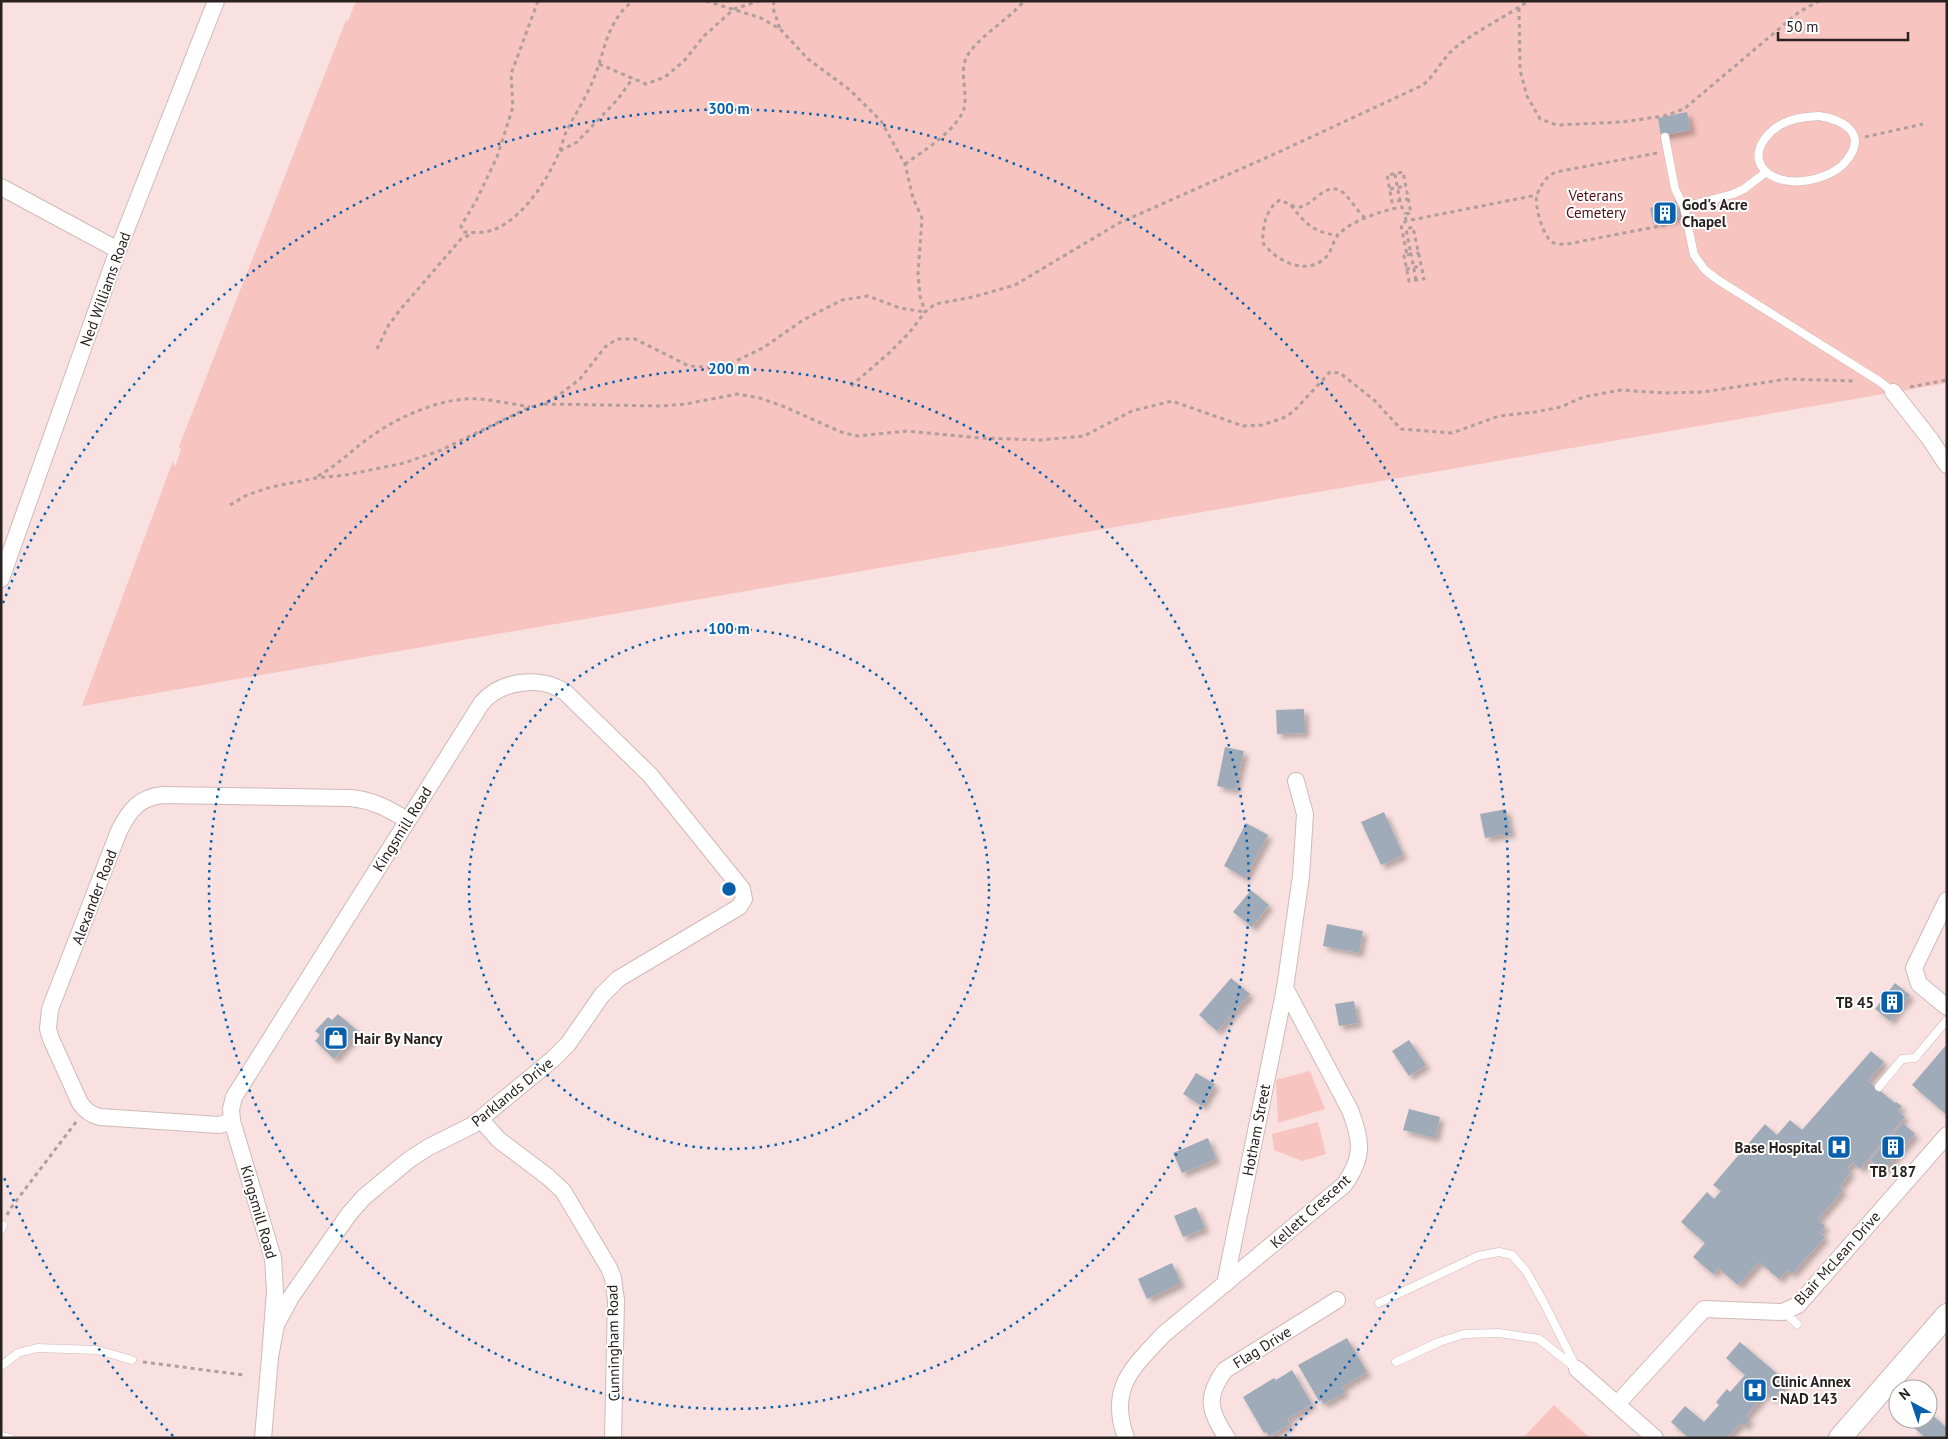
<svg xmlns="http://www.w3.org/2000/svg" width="1948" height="1439" viewBox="0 0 1948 1439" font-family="'PT Sans',sans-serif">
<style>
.green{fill:#f7c4c0}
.building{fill:#9fabb9;filter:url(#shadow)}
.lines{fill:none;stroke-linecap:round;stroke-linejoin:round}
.lane-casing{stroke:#cfbab8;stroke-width:9}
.street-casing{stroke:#cfbab8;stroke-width:18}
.secondary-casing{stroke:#cfbab8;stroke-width:24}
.path{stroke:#af9e9d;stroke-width:3;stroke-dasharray:4 4;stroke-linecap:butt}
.lane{stroke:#fff;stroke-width:8}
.street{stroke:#fff;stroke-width:16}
.secondary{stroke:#fff;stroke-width:22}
.ring{fill:none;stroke:#0860ad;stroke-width:2.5;stroke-dasharray:2.5 5}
.labels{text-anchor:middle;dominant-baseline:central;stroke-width:4;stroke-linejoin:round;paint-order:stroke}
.park-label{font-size:15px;fill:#530f13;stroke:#fff}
.poi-label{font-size:15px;font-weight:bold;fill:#292120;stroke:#fff;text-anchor:start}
.street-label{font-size:15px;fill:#292120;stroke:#fff}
.centre{fill:#0860ad;stroke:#fff;stroke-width:2.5}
.ring-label{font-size:15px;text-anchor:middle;font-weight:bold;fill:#0860ad;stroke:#fff;stroke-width:4;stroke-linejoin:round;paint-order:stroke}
</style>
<defs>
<filter id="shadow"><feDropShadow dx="4.5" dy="4.5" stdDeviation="2.5" flood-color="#0004"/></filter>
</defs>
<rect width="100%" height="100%" fill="#f8e1e0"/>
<g class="green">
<polygon points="356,1 1947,1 1947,383 82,706 173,461 175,467 182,447 178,449 346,20 348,21"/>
<polygon points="1310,1071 1325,1109 1278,1123 1276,1080"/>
<polygon points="1318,1122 1326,1154 1302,1161 1274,1150 1272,1134"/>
<polygon points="1554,1405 1590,1438 1523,1438"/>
</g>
<g class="building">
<polygon points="1687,112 1691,130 1661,136 1658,118"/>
<polygon points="1676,201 1680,217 1653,222 1650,208"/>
<polygon points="1304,709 1305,733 1277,734 1276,710"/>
<polygon points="1225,747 1244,751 1235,790 1217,786"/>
<polygon points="1506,809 1511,833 1485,838 1480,814"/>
<polygon points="1384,812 1403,855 1381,865 1361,822"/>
<polygon points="1246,823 1268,835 1245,878 1224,866"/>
<polygon points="1251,890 1269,905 1252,927 1233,912"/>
<polygon points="1327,924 1363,931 1359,953 1323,946"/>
<polygon points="1231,978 1250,994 1217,1031 1199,1015"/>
<polygon points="1895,983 1910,995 1890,1021 1875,1009"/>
<polygon points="1354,1001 1358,1023 1339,1026 1335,1004"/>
<polygon points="338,1014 359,1032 334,1059 315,1041 320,1035 315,1031 328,1017 332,1020"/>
<polygon points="1409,1040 1426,1065 1409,1076 1392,1051"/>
<polygon points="1947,1044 1947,1115 1912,1085"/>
<polygon points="1871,1051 1884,1062 1868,1081 1895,1103 1896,1102 1902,1106 1898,1111 1905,1117 1860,1169 1853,1162 1847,1169 1851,1172 1839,1187 1843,1190 1818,1219 1825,1226 1820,1233 1825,1237 1792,1274 1787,1270 1779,1279 1759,1262 1738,1285 1718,1268 1713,1274 1693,1257 1705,1243 1681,1222 1707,1192 1714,1199 1721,1191 1713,1185 1765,1124 1777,1135 1790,1120 1802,1130"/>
<polygon points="1196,1073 1215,1084 1202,1106 1183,1094"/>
<polygon points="1409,1109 1440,1117 1435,1138 1403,1130"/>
<polygon points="1903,1123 1915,1134 1883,1171 1870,1160"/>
<polygon points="1208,1138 1216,1159 1182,1173 1173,1153"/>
<polygon points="1196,1207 1205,1228 1183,1237 1174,1216"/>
<polygon points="1172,1263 1181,1283 1147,1299 1138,1279"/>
<polygon points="1347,1338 1367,1372 1342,1387 1345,1392 1324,1404 1321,1400 1319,1401 1298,1365"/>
<polygon points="1740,1342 1787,1382 1772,1399 1766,1393 1746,1416 1750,1420 1744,1426 1740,1423 1727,1438 1689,1438 1671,1422 1685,1406 1704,1422 1719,1405 1716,1402 1727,1389 1730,1392 1745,1375 1726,1358"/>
<polygon points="1292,1370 1312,1404 1287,1419 1290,1424 1269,1436 1266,1432 1264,1433 1243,1397 1274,1378 1276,1380"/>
<polygon points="1928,1411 1947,1428 1947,1438 1926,1438 1914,1428 1922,1419 1928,1419"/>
</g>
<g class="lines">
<g class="lane-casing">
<g id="lane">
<path d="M1819 116C1843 120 1868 133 1847 160 1832 181 1779 192 1762 167 1750 148 1772 127 1789 121 1798 117 1809 117 1819 116Z"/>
<polyline points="1665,137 1675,189 1684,207 1694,255 1705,270 1718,280 1879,381 1893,392"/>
<polyline points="1684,207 1733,194 1744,189 1766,172"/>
<polyline points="1879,1087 1902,1059 1915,1058 1947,1020"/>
<polyline points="1,1230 3,1225"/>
<polyline points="1379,1303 1478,1256 1499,1252 1512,1255 1526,1271 1544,1303 1577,1369"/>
<polyline points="1784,1312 1797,1324"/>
<polyline points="1396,1362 1439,1342 1464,1334 1499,1333 1539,1339 1573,1366"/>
<polyline points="1,1366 18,1353 37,1348 97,1350 132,1360"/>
<polyline points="1,1436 10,1438"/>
</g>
</g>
<g class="street-casing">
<g id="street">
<polyline points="1,187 118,250"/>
<polyline points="1893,392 1930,439 1947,465"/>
<polyline points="1,579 118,250 216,1"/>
<polyline points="1947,900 1914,968 1919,984 1947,1007"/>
<polyline points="481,1120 499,1140 548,1177 563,1191 609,1268 613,1278 616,1300 613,1438"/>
<path d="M232 1121 219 1125 100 1117C91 1115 86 1111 80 1103L51 1039 48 1029 50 1009 119 831C129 811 139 797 163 795L350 798C373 800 389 809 407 820"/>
<polyline points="1225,1284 1285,988 1301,876 1305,814 1296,781"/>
<polyline points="1577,1369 1655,1438"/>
<polyline points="1617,1404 1704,1309 1783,1312 1798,1305 1947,1135"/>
<path d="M263 1438 270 1357 276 1325 291 1297 349 1214 364 1197 410 1159 429 1147 473 1125 553 1059 568 1044 602 995 618 979 739 907 744 899 742 889 650 775 566 693C542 675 500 680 481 704L234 1097 231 1109 232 1121 273 1258 275 1291 270 1357"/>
<path d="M1126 1438C1108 1388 1132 1368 1164 1334L1344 1185C1364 1157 1362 1141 1350 1110L1285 988"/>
<path d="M1227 1438C1209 1411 1205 1397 1225 1370L1337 1300"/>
</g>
</g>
<g class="secondary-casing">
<polyline id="secondary" points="1840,1438 1947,1315"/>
</g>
<g class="path">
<path d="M538 1 511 74 513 107 497 157 476 201 461 226 463 232C473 233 484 233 493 230 523 219 549 178 560 150 562 144 564 137 566 132 574 116 584 101 591 85 605 55 605 22 633 1"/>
<polyline points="706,1 761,18 780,29 808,59 850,90 881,121 905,164 913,198 922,218 918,274 920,296 925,312"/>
<polyline points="774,1 773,8 780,29"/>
<polyline points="1519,8 1520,70 1527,96 1540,119 1557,125 1622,122 1664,116 1684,109 1799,12 1819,1"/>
<polyline points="599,64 646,84 665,77 684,61 704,36 734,9 759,1"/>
<polyline points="1865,137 1923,124"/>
<polyline points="560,151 577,142 618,99 633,78"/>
<path d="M1657 153 1556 172C1546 176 1541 185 1537 195 1534 205 1543 236 1552 242 1557 245 1562 244 1567 244L1676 223"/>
<path d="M905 164C922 152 964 126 965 103 966 89 961 74 965 61 972 40 1009 20 1024 1"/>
<polyline points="1395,174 1400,201"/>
<polyline points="1390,189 1405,186"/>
<path d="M1291 205C1304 223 1315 233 1337 235"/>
<path d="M1365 218C1357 211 1349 196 1341 191 1326 181 1313 206 1299 207 1292 207 1286 202 1280 200 1266 208 1262 228 1263 243 1277 262 1308 277 1327 256 1332 250 1333 241 1338 235 1350 221 1383 210 1402 207L1405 214"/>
<polyline points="1406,221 1405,214 1411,213 1403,172 1387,175 1392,202 1408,199"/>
<polyline points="1407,255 1411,254 1406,229 1413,227 1424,279 1409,281 1404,256 1407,255 1401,225 1406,221 1537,195"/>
<polyline points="1406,269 1421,266"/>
<polyline points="1416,280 1411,254 1419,253"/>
<polyline points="377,349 388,326 400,310 461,239 473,233"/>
<path d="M851 386 889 353 909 333 925 312 935 304 973 297 1015 285 1119 223 1279 152 1423 85C1436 74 1443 57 1456 47 1478 30 1505 17 1528 1"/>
<polyline points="1910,387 1947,380"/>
<polyline points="544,404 661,406 686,404 737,394 760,398 785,407 841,432 857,436 907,431 980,438 1041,440 1084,436 1132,411 1172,401 1243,426 1262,425 1283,418 1293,412 1330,372 1340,373 1374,400 1401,429 1452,433 1499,416 1535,412 1561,407 1583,397 1621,390 1664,393 1703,392 1787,379 1855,381"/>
<path d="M318 476C338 465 354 448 373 435 402 415 445 396 481 399 497 401 514 404 530 407"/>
<polyline points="230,505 247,495 271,487 316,478 346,475 404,463 439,451 530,407 544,404 559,395 580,379 605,347 617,339 635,339 689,366 721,368 763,348 803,320 842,300 868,296 900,308 925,312"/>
<polyline points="7,1215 10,1209 76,1122"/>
<polyline points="143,1362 244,1375"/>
</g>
<use href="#lane" class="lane"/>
<use href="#street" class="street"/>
<use href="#secondary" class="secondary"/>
</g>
<g class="ring">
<circle cx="729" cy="889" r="260"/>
<circle cx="729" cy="889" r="520"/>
<path d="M173 1436A780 780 0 0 1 3 1175M3 603A780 780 0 1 1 1285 1436"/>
</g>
<defs>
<g id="building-square" transform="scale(1.25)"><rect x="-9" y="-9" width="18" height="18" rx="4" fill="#0860ad" stroke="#fff"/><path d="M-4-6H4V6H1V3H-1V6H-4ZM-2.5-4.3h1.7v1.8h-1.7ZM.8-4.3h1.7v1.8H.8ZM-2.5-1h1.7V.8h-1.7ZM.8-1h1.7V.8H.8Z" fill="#fff"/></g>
<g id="shop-square" transform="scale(1.25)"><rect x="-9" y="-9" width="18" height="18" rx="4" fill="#0860ad" stroke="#fff"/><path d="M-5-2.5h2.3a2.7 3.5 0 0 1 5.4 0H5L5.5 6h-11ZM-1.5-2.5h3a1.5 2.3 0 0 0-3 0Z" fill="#fff"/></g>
<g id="hospital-square" transform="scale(1.25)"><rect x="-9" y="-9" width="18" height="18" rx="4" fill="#0860ad" stroke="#fff"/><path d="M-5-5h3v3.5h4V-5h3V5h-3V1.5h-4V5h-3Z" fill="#fff"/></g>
</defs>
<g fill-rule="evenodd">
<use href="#building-square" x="1665" y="213"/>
<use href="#building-square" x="1892" y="1002"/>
<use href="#shop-square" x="336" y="1038"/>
<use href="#hospital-square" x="1839" y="1147"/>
<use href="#building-square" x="1893" y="1147"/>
<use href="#hospital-square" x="1755" y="1390"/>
</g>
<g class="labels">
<g class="park-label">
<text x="1596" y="195">Veterans<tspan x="1596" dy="17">Cemetery</tspan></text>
</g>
<g class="poi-label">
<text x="1682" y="204">God's Acre<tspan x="1682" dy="17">Chapel</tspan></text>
<text x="1874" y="1002" text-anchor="end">TB 45</text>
<text x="354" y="1038">Hair By Nancy</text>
<text x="1822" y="1147" text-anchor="end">Base Hospital</text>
<text x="1893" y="1171" text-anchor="middle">TB 187</text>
<text x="1772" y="1381">Clinic Annex<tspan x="1772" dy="17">- NAD 143</tspan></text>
</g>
<g class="street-label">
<text transform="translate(105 289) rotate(-70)">Ned Williams Road</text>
<text transform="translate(402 829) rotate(-58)">Kingsmill Road</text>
<text transform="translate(94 897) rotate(-69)">Alexander Road</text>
<text transform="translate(512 1092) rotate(-39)">Parklands Drive</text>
<text transform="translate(1256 1130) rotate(-79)">Hotham Street</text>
<text transform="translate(1310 1211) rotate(-42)">Kellett Crescent</text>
<text transform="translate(259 1212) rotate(74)">Kingsmill Road</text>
<text transform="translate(1837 1258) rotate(-48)">Blair McLean Drive</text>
<text transform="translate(613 1343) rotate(-91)">Cunningham Road</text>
<text transform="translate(1262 1347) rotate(-32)">Flag Drive</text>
</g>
</g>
<circle cx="729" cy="889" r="8" class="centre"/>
<g class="ring-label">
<text x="729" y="114">300 m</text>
<text x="729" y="374">200 m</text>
<text x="729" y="634">100 m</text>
</g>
<rect width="1948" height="1439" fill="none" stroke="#292120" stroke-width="5"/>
<g transform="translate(1913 1404) rotate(320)"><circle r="24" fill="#ffffff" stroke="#a9a6a6"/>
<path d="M0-4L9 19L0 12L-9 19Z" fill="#0860ad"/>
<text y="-8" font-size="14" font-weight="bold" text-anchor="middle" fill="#292120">N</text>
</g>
<path d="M1778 32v8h130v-8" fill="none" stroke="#292120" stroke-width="2.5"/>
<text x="1786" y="32" font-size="15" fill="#292120" stroke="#ffffff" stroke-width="4" paint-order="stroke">50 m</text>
</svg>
